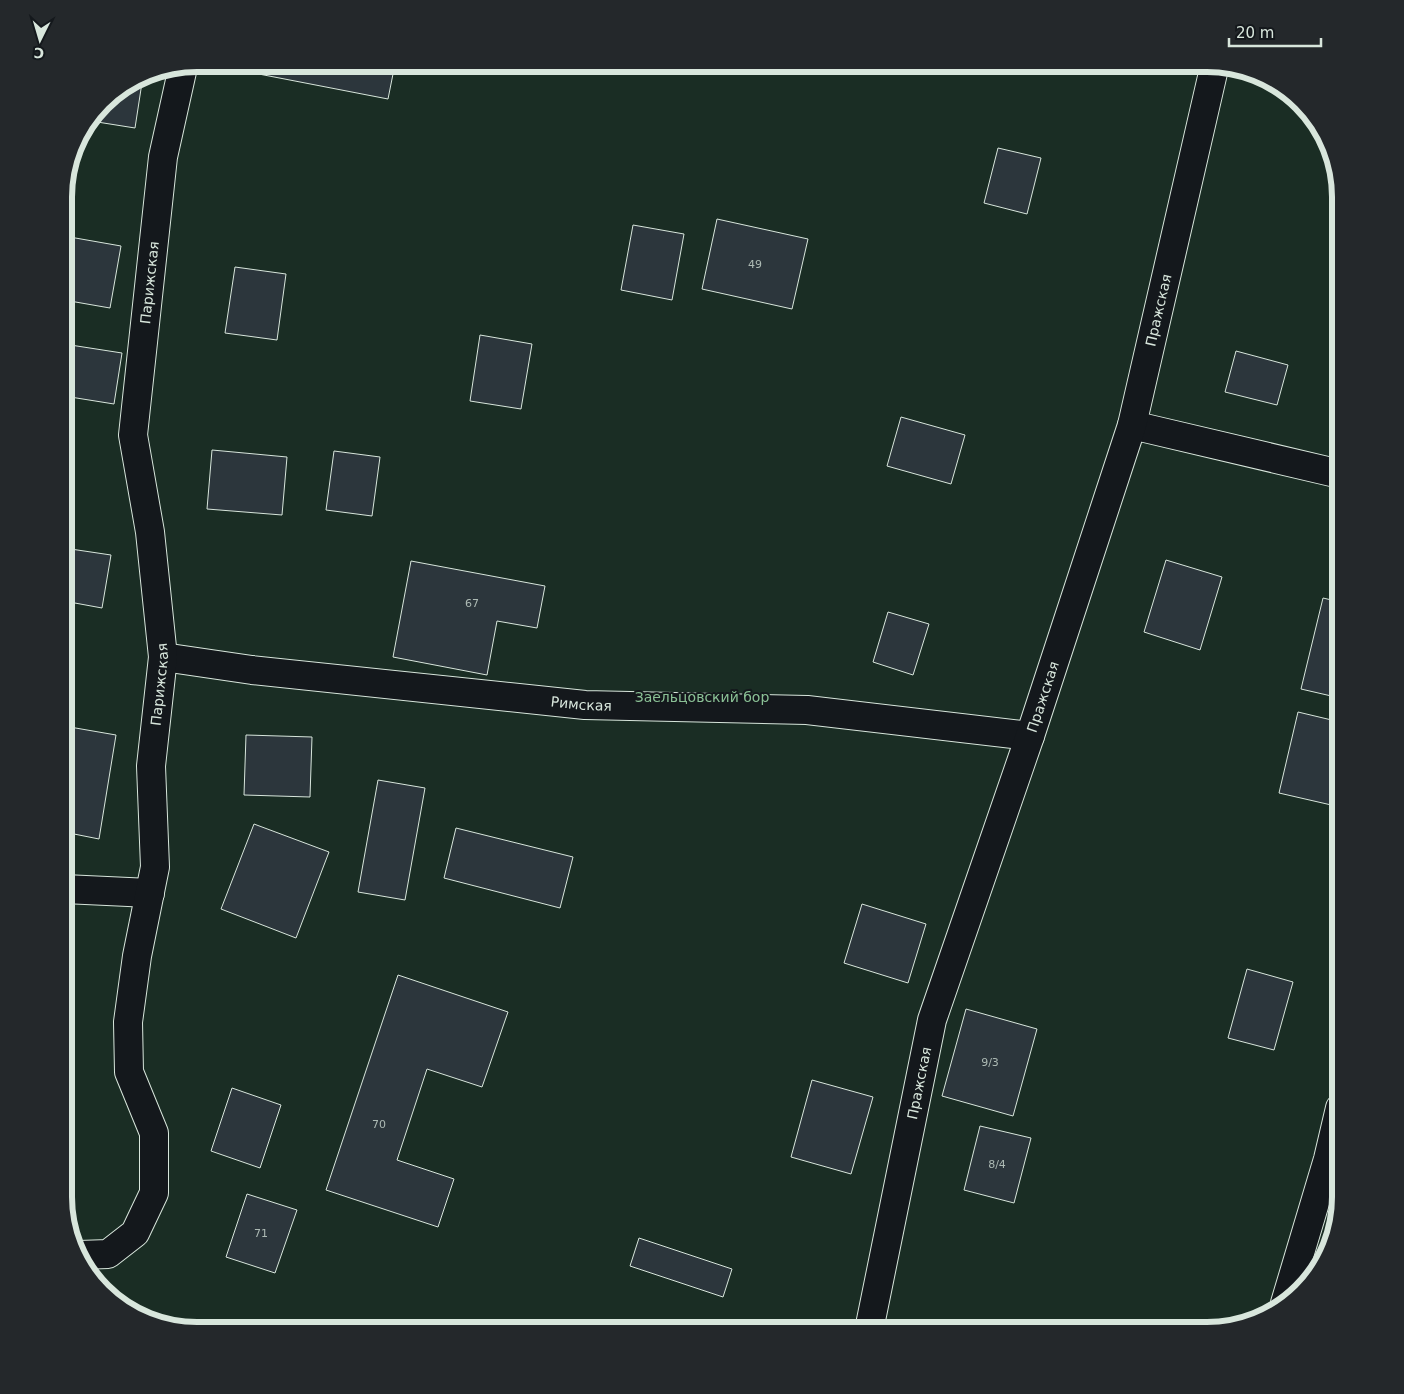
<svg xmlns="http://www.w3.org/2000/svg" width="1404" height="1394" viewBox="0 0 1404 1394" font-family="'DejaVu Sans',sans-serif">
<style>
.green{fill:#1a2d24;stroke:#939e99}
.building{fill:#2c363c;stroke:#d8e6dc}
.lines{fill:none;stroke-linecap:round;stroke-linejoin:round}
.street-casing{stroke:#d8e6dc;stroke-width:30}
.street{stroke:#14181c;stroke-width:28}
.labels{text-anchor:middle;dominant-baseline:central;stroke-width:4;stroke-linejoin:round;paint-order:stroke}
.number-label{font-size:11px;fill:#adbab4}
.street-label{font-size:14px;fill:#d8e6dc;stroke:#14181c}
.park-label{font-size:14px;fill:#8ac095;stroke:#14181c}
.rim{fill:none;stroke:#d8e6dc;stroke-width:6}
</style>
<rect width="100%" height="100%" fill="#14181c"/>
<polygon class="green" points="197,64 1215,64 1265,77 1307,109 1330,147 1340,197 1340,1197 1330,1248 1295,1297 1257,1320 1207,1330 197,1330 146,1320 97,1285 74,1247 64,1197 64,188 78,138 109,97 147,74"/>
<g class="building">
<polygon points="239,64 395,64 388,99 238,70"/>
<polygon points="143,76 135,128 91,121 109,97"/>
<polygon points="998,148 1041,158 1027,214 984,203"/>
<polygon points="717,219 808,239 792,309 702,289"/>
<polygon points="633,225 684,234 672,300 621,290"/>
<polygon points="64,236 121,246 110,308 64,300"/>
<polygon points="235,267 286,274 277,340 225,333"/>
<polygon points="480,335 532,344 521,409 470,401"/>
<polygon points="64,344 122,353 114,404 64,396"/>
<polygon points="1236,351 1288,365 1277,405 1225,392"/>
<polygon points="901,417 965,435 951,484 887,466"/>
<polygon points="212,450 287,457 282,515 207,509"/>
<polygon points="334,451 380,457 372,516 326,510"/>
<polygon points="64,548 111,555 102,608 64,601"/>
<polygon points="1166,560 1222,577 1200,650 1144,632"/>
<polygon points="411,561 545,586 537,628 497,621 487,675 393,657"/>
<polygon points="1323,598 1340,602 1340,698 1301,689"/>
<polygon points="888,612 929,624 913,675 873,662"/>
<polygon points="1298,712 1340,722 1340,807 1279,793"/>
<polygon points="64,726 116,735 99,839 64,832"/>
<polygon points="246,735 312,737 310,797 244,795"/>
<polygon points="378,780 425,788 405,900 358,892"/>
<polygon points="254,824 329,852 296,938 221,909"/>
<polygon points="456,828 573,857 560,908 444,878"/>
<polygon points="862,904 926,924 908,983 844,963"/>
<polygon points="1247,969 1293,982 1274,1050 1228,1038"/>
<polygon points="398,975 508,1012 482,1087 427,1069 397,1160 454,1179 438,1227 326,1190"/>
<polygon points="966,1009 1037,1029 1013,1116 942,1096"/>
<polygon points="812,1080 873,1097 851,1174 791,1157"/>
<polygon points="232,1088 281,1105 260,1168 211,1151"/>
<polygon points="980,1126 1031,1138 1014,1203 964,1190"/>
<polygon points="247,1194 297,1210 275,1273 226,1257"/>
<polygon points="639,1238 732,1269 723,1297 630,1266"/>
</g>
<g class="lines">
<g class="street-casing">
<g id="street">
<polyline points="1132,425 1340,474"/>
<path id="s1" d="M163 657 252 670 585 705 807 710 1030 736"/>
<polyline points="64,889 150,893"/>
<path id="s2" d="M79 1255 108 1254 135 1233 154 1193V1133L129 1072 128 1022 137 956 155 867 151 766 163 657 150 532 133 435 163 157 183 67"/>
<polyline points="1285,1303 1328,1159 1340,1108"/>
<path id="s3" d="M869 1330 932 1020 1030 736 1132 425 1215 64"/>
</g>
</g>
<use href="#street" class="street"/>
</g>
<g class="labels">
<g class="number-label">
<text x="755" y="264">49</text>
<text x="472" y="603">67</text>
<text x="990" y="1062">9/3</text>
<text x="379" y="1124">70</text>
<text x="997" y="1164">8/4</text>
<text x="261" y="1233">71</text>
</g>
<g class="street-label">
<text stroke="none"><textPath href="#s2" startOffset="1029">Парижская</textPath></text>
<text stroke="none"><textPath href="#s3" startOffset="1062">Пражская</textPath></text>
<text stroke="none"><textPath href="#s2" startOffset="624">Парижская</textPath></text>
<text stroke="none"><textPath href="#s3" startOffset="658">Пражская</textPath></text>
<text stroke="none"><textPath href="#s1" startOffset="421">Римская</textPath></text>
<text stroke="none"><textPath href="#s3" startOffset="252">Пражская</textPath></text>
</g>
<g class="park-label">
<text x="702" y="697">Заельцовский бор</text>
</g>
</g>
<path d="M0 0H1404V1394H0ZM197 72H1207A125 125 0 0 1 1332 197V1197A125 125 0 0 1 1207 1322H197A125 125 0 0 1 72 1197V197A125 125 0 0 1 197 72Z" fill="#24282b" fill-rule="evenodd"/>
<path class="rim" d="M197 72H1207A125 125 0 0 1 1332 197V1197A125 125 0 0 1 1207 1322H197A125 125 0 0 1 72 1197V197A125 125 0 0 1 197 72Z"/>
<g transform="translate(40 40) rotate(185)" stroke="#14181c" stroke-width="4" paint-order="stroke">
<path d="M0-4L9 19L0 12L-9 19Z" fill="#d8e6dc"/>
<text y="-8" font-size="14" font-weight="bold" text-anchor="middle" fill="#d8e6dc">С</text>
</g>
<path d="M1229 38v8h92v-8" fill="none" stroke="#d8e6dc" stroke-width="2.5"/>
<text x="1236" y="38" font-size="15" fill="#d8e6dc" stroke="#14181c" stroke-width="4" paint-order="stroke">20 m</text>
</svg>
